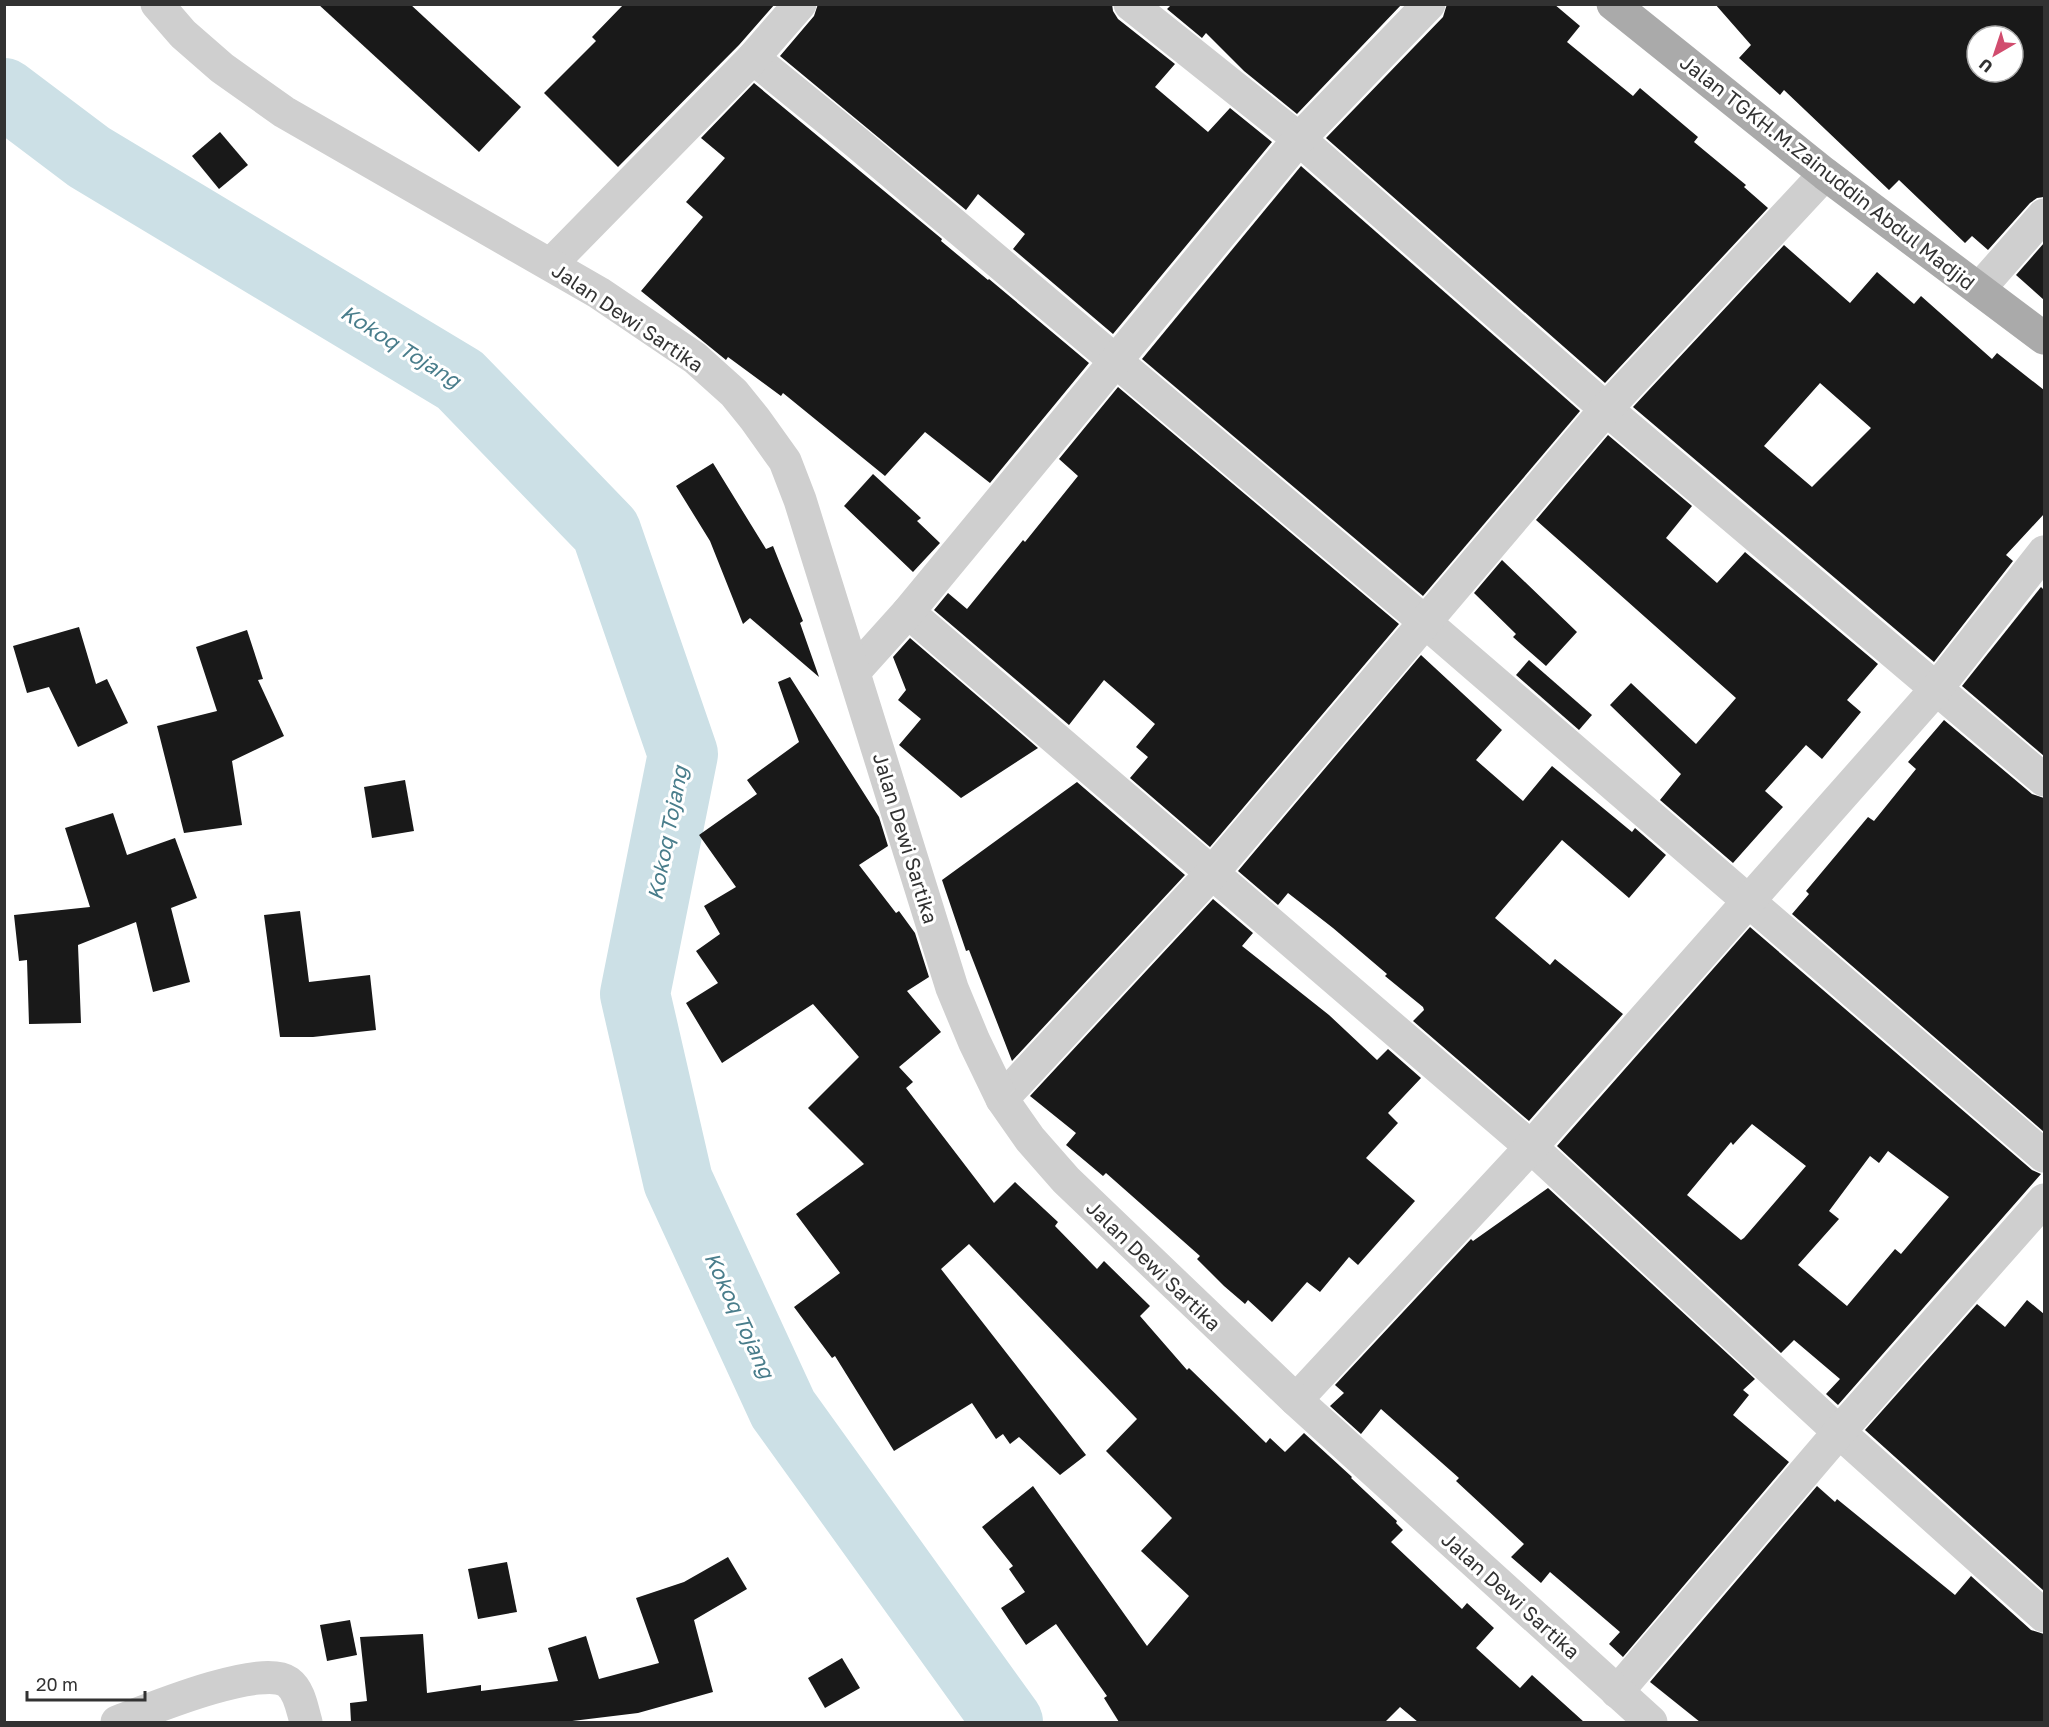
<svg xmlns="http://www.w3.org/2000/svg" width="2049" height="1727" viewBox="0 0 2049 1727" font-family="'Golos Text',sans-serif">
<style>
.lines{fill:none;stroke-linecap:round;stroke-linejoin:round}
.river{stroke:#cce0e6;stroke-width:70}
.building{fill:#191919;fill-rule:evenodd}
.minor{stroke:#cfcfcf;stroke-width:33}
.tertiary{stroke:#cfcfcf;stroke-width:33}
.primary{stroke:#aaa;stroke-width:33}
.labels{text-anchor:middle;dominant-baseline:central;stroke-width:6;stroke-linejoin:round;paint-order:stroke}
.street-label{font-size:20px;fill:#323232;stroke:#fff}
.water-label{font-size:21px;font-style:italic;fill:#497d8b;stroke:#fff}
</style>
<rect width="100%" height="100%" fill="#fff"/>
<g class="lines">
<polyline class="river" points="4,93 89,157 460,380 606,531 683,754 635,994 678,1181 783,1409 1008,1722"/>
</g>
<g class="building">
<polygon points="318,4 410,4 521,107 479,152"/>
<polygon points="624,4 775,4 739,45 618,167 544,93 596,41 592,37"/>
<polygon points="818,4 1112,4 1113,11 1118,19 1175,64 1155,87 1208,132 1230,108 1272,142 1113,334 1013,249 1025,234 978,194 966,210 780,56 814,16"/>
<polygon points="1172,4 1402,4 1297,114 1244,71 1206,33 1202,38 1167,9"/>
<polygon points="1447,4 1554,4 1580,26 1567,42 1633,96 1640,88 1698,137 1694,142 1746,185 1744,187 1768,208 1605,383 1326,138 1443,17"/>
<path d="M1715 4H2044V197L2037 198 2030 203 1988 250 1972 236 1965 243 1899 180 1889 190 1784 90 1780 95 1739 58 1751 45ZM1977 36H2013V72H1977Z"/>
<polygon points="754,83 942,239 941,241 988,280 989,279 1089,363 990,483 925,432 885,476 783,393 781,396 728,357 726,360 641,291 703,217 686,202 725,158 701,138"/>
<polygon points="220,132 248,165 219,189 192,156"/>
<polygon points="1301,166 1580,411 1423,596 1142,359"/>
<polygon points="2044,243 2044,300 2016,275"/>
<path d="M1784 245 1850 303 1877 272 1914 304 1921 296 1992 359 1997 353 2044 390V514L2006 555 2013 561 1934 662 1633 407ZM1820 383 1871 428 1812 487 1764 446Z"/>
<polygon points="1118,387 1399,624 1210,847 1130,778 1148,757 1136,747 1155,724 1104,680 1069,725 934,610 948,593 967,609 1023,540 1025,542 1078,476 1059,459"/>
<polygon points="1608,435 1692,506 1666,538 1717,583 1745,552 1878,664 1847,700 1861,712 1822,759 1806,745 1765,791 1783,807 1733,863 1660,800 1681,774 1610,705 1631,683 1696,744 1736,698 1536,520"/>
<polygon points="713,463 766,549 773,546 803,621 800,623 819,677 750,618 743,624 710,541 676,486"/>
<polygon points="873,474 921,518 917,521 940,543 913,572 844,506"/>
<polygon points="1502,560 1577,632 1546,666 1513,637 1516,634 1474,593"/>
<polygon points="2041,587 2044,590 2044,756 1962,686"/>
<polygon points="79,627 96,684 107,679 128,723 78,747 49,687 27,693 13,646"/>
<polygon points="247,630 263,679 258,680 284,736 232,761 242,825 184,833 157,726 217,711 196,647"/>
<polygon points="910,638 1038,748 961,798 899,745 921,719 898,700 906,690 893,657"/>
<polygon points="1421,655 1502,730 1476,760 1523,801 1552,766 1632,832 1635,828 1666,855 1629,898 1562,840 1495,918 1550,965 1555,959 1623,1014 1529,1121 1413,1021 1424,1010 1423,1007 1385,976 1387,974 1333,928 1288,893 1278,905 1238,871"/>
<polygon points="1529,660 1592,715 1579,730 1516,675"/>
<polygon points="790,677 879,817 888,846 859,865 896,913 899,911 915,933 929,977 907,991 941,1032 899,1067 913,1082 906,1088 994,1203 1015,1182 1058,1222 1055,1226 1097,1269 1104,1261 1150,1306 1140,1316 1187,1370 1189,1368 1266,1443 1270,1438 1285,1452 1304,1433 1352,1477 1351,1478 1397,1521 1396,1523 1403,1530 1391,1542 1462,1609 1467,1603 1494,1628 1476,1648 1520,1688 1532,1675 1584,1722 1418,1722 1400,1707 1385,1722 1119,1722 1104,1698 1107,1696 1056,1624 1026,1645 1001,1608 1025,1592 1009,1569 1013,1566 982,1527 1033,1486 1147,1646 1189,1596 1141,1551 1172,1518 1106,1451 1137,1419 969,1244 941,1269 1086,1455 1060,1475 1019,1437 1010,1444 1003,1434 996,1439 972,1403 894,1451 835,1356 832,1358 794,1307 840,1273 796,1214 864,1164 808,1108 859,1057 813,1004 722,1063 686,1003 718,983 696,951 720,934 704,906 736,887 699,835 757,794 747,780 799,742 778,682"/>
<polygon points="1944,720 2032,794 2044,798 2044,1132 1792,914 1809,894 1806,891 1868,817 1874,821 1916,769 1908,762"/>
<polygon points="405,780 414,831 372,838 364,787"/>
<polygon points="1077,782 1185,875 1012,1061 969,950 966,951 942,880"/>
<polygon points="113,813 127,855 175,838 197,898 171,908 190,982 153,992 136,922 78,945 81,1023 29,1024 27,960 19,961 14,915 90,907 65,828"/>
<polygon points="1213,899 1253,933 1242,946 1329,1015 1377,1060 1388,1049 1421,1078 1388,1113 1398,1123 1366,1158 1415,1201 1358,1265 1349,1257 1320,1292 1307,1282 1272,1322 1248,1300 1245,1304 1224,1286 1197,1259 1200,1256 1106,1173 1103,1176 1066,1145 1076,1133 1030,1096"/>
<polygon points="300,911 309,982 370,975 376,1030 313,1037 280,1037 264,915"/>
<path d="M1750 927 2032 1170 2041 1174 1838 1405 1826 1394 1840 1379 1794 1340 1781 1353 1557 1146ZM1752 1124 1806 1166 1744 1238 1741 1240 1687 1195 1731 1142 1733 1145ZM1888 1151 1949 1197 1901 1254 1895 1249 1847 1306 1798 1265 1839 1219 1829 1211 1870 1156 1879 1163Z"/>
<polygon points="1548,1188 1755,1379 1743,1390 1749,1395 1733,1415 1789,1462 1623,1657 1609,1644 1620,1632 1550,1572 1541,1583 1511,1557 1524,1544 1456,1481 1459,1478 1381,1409 1361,1434 1330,1406 1344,1393 1335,1385 1471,1239 1473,1241"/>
<polygon points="2027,1300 2044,1314 2044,1591 1865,1430 1977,1304 2005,1327"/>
<polygon points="1817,1486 1835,1502 1837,1499 1955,1595 1971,1576 2031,1630 2044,1634 2044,1722 1700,1722 1650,1682"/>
<polygon points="728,1557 747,1589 694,1620 713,1692 638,1713 564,1722 351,1722 350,1703 367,1701 360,1637 423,1634 427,1693 481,1685 481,1691 558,1681 548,1648 586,1636 599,1679 659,1663 636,1598 684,1582"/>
<polygon points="507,1562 517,1612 478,1619 468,1569"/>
<polygon points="350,1620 357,1655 327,1661 320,1625"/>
<polygon points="842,1658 860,1688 825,1708 808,1678"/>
</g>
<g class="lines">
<g class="minor">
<polyline points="1130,4 1299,139 1606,409 2044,780"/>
<polyline points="753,58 856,142 1425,622 2044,1156"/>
<polyline points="551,264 753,58 800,4"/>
<polyline points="1979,289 2044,215"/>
<polyline points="908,612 1531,1147 1839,1432 2044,1616"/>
<polyline points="854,672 908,612 1299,139 1429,4"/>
<polyline points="1002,1099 1212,873 1606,409 1825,174"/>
<polyline points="1296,1400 1531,1147 1937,688 2044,552"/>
<polyline points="1617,1692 1839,1432 2044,1200"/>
<path d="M117 1722C148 1710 261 1663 288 1682 300 1691 302 1709 306 1722"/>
</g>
<polyline class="tertiary" points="157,4 183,34 222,68 284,112 599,293 695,358 734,393 755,419 785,461 800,500 952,988 974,1041 1002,1099 1030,1139 1066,1180 1296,1400 1651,1722"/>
<polyline class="primary" points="1613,4 1825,174 2044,338"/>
</g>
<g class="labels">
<g class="street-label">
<text transform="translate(1828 172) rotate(38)">Jalan TGKH.M.Zainuddin Abdul Madjid</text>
<text transform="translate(628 317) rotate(34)">Jalan Dewi Sartika</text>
<text transform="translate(906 838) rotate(73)">Jalan Dewi Sartika</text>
<text transform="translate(1154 1265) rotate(44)">Jalan Dewi Sartika</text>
<text transform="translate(1511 1595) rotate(42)">Jalan Dewi Sartika</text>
</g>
<g class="water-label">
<text transform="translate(401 346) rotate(32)">Kokoq Tojang</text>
<text transform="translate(667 833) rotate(-79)">Kokoq Tojang</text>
<text transform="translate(740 1315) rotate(65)">Kokoq Tojang</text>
</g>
</g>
<rect width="2049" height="1727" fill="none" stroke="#323232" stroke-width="12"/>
<g transform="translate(1995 54) rotate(219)"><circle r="28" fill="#ffffff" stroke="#adadad" stroke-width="1.5"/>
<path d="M0-4.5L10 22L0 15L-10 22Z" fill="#d14c6e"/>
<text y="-9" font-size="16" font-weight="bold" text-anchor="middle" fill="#323232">U</text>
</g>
<path d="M27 1691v9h118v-9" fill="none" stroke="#323232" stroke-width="3"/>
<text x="36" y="1691" font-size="18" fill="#323232" stroke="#ffffff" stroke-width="4.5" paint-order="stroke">20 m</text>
</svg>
